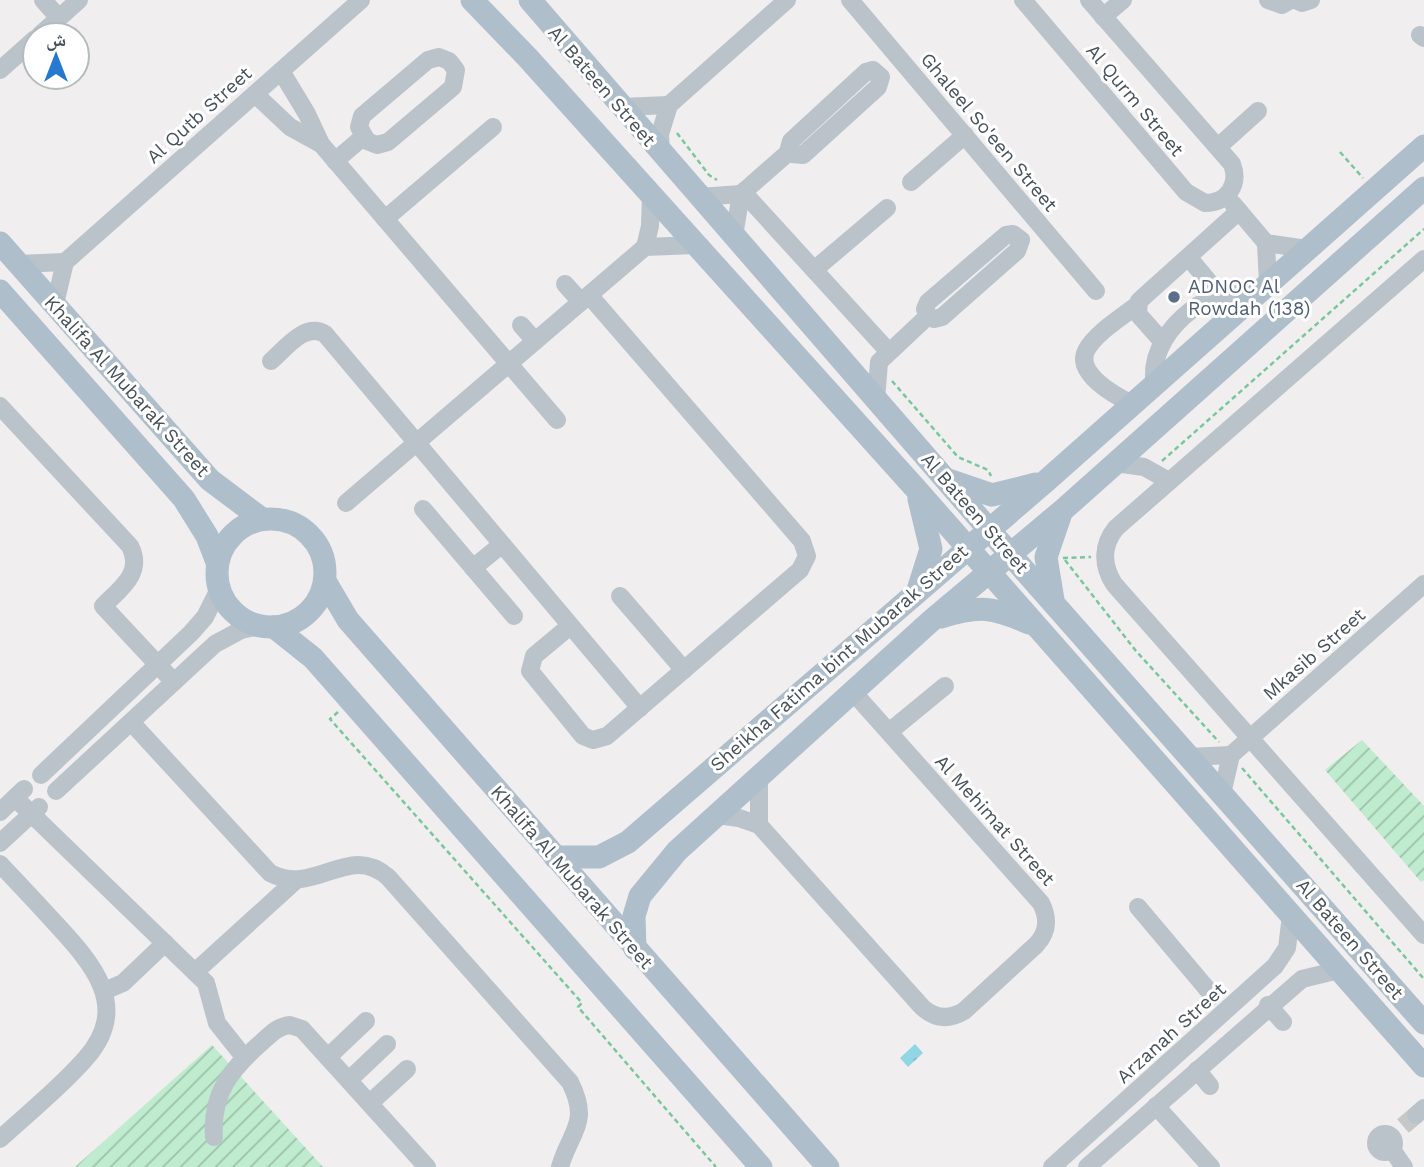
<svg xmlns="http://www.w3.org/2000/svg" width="1424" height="1167" viewBox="0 0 1424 1167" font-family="'Work Sans','Noto Naskh Arabic',sans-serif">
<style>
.garden{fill:url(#garden-furrows)}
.water{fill:url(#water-ripples)}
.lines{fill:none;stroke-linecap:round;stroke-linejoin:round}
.minor-tunnel{stroke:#c6c7c9;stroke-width:18;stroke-dasharray:18 9;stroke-linecap:butt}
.path{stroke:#7ac69d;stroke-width:2.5;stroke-dasharray:5 3.5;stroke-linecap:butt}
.minor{stroke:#bac3ca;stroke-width:18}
.major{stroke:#afbecb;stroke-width:23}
.service-dot{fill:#5c6f8a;stroke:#fff;stroke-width:2.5}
.labels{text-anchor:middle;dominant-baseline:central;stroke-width:6;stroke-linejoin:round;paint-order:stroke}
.street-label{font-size:19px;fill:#47525a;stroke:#fff}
.service-label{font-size:19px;fill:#4e5e75;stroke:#fff;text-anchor:start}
</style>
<defs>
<pattern id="garden-furrows" width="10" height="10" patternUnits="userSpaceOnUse" patternTransform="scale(1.75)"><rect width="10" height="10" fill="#bfebce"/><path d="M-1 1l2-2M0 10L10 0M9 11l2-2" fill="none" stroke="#9dc1aa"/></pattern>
<pattern id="water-ripples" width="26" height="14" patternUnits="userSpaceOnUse" patternTransform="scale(1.75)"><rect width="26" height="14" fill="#90d6e4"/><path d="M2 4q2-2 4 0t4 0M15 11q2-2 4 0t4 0" fill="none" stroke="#77b0bc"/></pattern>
</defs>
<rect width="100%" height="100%" fill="#f0eeee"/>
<g class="garden">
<polygon points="1362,740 1424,806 1424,880 1421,882 1325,770"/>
<polygon points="212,1045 323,1167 75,1167"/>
</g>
<polygon class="water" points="915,1044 923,1053 908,1067 900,1058"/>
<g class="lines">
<polyline class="minor-tunnel" points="1403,1126 1416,1115"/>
<g class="path">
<polyline points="677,133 709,175 717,180"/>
<polyline points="1340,152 1363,178"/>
<polyline points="892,381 958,457 988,470 991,476"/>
<polyline points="1162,461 1424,229"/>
<polyline points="1063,558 1091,557"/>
<polyline points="1065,560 1136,651 1219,742"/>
<polyline points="338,712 330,719 582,1003 578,1007 716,1167"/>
<polyline points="1242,768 1424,979"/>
</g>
<g class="minor">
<polyline points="43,0 59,18"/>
<polyline points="850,0 1096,291"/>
<path d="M1023 0 1186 192 1205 203C1227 203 1240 185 1232 164L1089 0"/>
<polyline points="1268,0 1282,5 1291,0"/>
<polyline points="1296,0 1302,3 1311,0"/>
<polyline points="1103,17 1123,0"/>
<polyline points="40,35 79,0"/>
<polyline points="1420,35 1424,38"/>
<polygon points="439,57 449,61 456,70 453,87 388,142 377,145 367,141 359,127 362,116 428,60"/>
<polyline points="0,70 35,39"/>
<polygon points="873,70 881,77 878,87 803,155 792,154 789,148 791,141 866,72"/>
<polyline points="281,71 307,114 321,144 557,420"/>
<polyline points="255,94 290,127 321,144"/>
<polyline points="621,107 669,105"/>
<polyline points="1218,147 1258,111"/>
<polyline points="661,153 660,134 669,105 787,0"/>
<polyline points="335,161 363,137"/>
<polyline points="911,182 965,135"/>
<polyline points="743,192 889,352"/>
<polyline points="699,197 741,194 790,151"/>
<polyline points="1233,204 1266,243 1307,249"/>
<polyline points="385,219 493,127"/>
<polygon points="1013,234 1021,240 1017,251 942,317 934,319 928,316 925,309 928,302 1006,235"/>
<polyline points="734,236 741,194"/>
<polyline points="1266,243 1268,285"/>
<polyline points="645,247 650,226 651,194"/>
<polyline points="1189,258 1219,294"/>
<path d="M1424 259 1116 528C1102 545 1102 565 1114 584L1424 935"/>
<polyline points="18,264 65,262"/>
<polyline points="814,270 887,208"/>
<polyline points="565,284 581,302"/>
<polyline points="55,304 65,262 361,0"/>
<polyline points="521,325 535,341"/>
<polyline points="1161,340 1138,314 1139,301 1239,211"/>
<path d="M271 361C286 348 305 322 325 334L640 708"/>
<path d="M1155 384C1145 338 1208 279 1253 298"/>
<polyline points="876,400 879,362 928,316"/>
<path d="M1132 404C1116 396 1073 373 1087 349 1097 332 1122 317 1137 305"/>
<path d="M0 406 130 546C144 573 120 589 103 606L174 682"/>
<polyline points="1115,463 1144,467 1169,481"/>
<polyline points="346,503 645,247 696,245"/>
<polyline points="423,509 514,616"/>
<polyline points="473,568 501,545"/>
<polyline points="620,596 684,670"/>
<polyline points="570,626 534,656 530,671 583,736 593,740 607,736 800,570 807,556 802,541 589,295"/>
<path d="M131 722 270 873C316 897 348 842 388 877L570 1082C591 1124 570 1131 560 1167"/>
<polyline points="889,732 945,686"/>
<polyline points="1189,757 1231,755"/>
<polyline points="41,775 191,633 205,617 219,589"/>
<polyline points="759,777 759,825"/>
<polyline points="56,791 215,644 241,630 260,626"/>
<polyline points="1222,794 1231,755 1424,584"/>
<polyline points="15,798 206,983 217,1023 244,1057"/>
<polyline points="0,812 24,789"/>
<path d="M717 815 739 818 759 825 922 1007C935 1019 949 1020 964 1011L1036 945C1048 932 1049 919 1041 903L853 692"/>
<polyline points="0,843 39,807"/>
<path d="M0 864C18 883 37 903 55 923 91 962 132 1006 86 1058 61 1087 28 1113 0 1139"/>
<polyline points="1138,907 1213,996"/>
<polyline points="195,972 295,881"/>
<polyline points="104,991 123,983 165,943"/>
<polyline points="1268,1005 1283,1022"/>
<polyline points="328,1057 366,1021"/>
<polyline points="1197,1070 1210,1086"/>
<polyline points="349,1080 387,1044"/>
<polyline points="370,1103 407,1069"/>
<polyline points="1156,1106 1211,1167"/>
<polyline points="1416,1115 1424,1108"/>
<circle cx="1385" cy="1143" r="9"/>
<path d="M214 1137C211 1093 231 1069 262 1042 271 1034 278 1026 290 1025L302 1029 427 1167"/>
<polyline points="1393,1151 1404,1167"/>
<polyline points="1052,1167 1275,966 1287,948 1291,915"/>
<polyline points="1087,1167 1302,979 1339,970"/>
</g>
<g class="major">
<polyline points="472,0 528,58 916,489 1424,1066"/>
<polyline points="530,0 1024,570 1424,1023"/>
<polyline points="0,243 210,480 262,519"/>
<polyline points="0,291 184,499 207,536 217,562"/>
<polyline points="948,480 992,495 1036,484"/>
<polyline points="919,499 931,549 919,587"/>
<circle cx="271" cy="573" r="54"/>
<polyline points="325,581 348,620 828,1167"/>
<polyline points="1053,600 1046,557 1060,516"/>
<path d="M941 617C980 605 993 607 1029 623"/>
<polyline points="274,627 313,658 761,1167"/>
<polyline points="555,857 599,857 628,842 1046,481 1424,146"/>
<polyline points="635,949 634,916 640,896 677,851 932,620 1063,510 1424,188"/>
</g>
</g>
<circle class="service-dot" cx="1174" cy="297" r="7"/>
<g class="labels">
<g class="street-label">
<text transform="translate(602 86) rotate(49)">Al Bateen Street</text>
<text transform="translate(1135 100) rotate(50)">Al Qurm Street</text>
<text transform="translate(199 115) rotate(-42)">Al Qutb Street</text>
<text transform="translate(989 132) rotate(50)">Ghaleel So'een Street</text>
<text transform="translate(127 386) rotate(48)">Khalifa Al Mubarak Street</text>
<text transform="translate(975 513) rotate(49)">Al Bateen Street</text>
<text transform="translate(1314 654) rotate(-41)">Mkasib Street</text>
<text transform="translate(839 658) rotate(-41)">Sheikha Fatima bint Mubarak Street</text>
<text transform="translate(995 820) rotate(48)">Al Mehimat Street</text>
<text transform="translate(572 877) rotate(49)">Khalifa Al Mubarak Street</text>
<text transform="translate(1350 939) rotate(49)">Al Bateen Street</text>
<text transform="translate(1171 1033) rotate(-42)">Arzanah Street</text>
</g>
<g class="service-label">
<text x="1188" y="286">ADNOC Al<tspan x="1188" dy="22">Rowdah (138)</tspan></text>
</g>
</g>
<g transform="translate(56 56)"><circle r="33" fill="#ffffff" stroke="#b5babd" stroke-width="2"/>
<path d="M0-5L12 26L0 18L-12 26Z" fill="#2778d1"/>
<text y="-10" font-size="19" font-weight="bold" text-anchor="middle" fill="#47525a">ش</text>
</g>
</svg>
